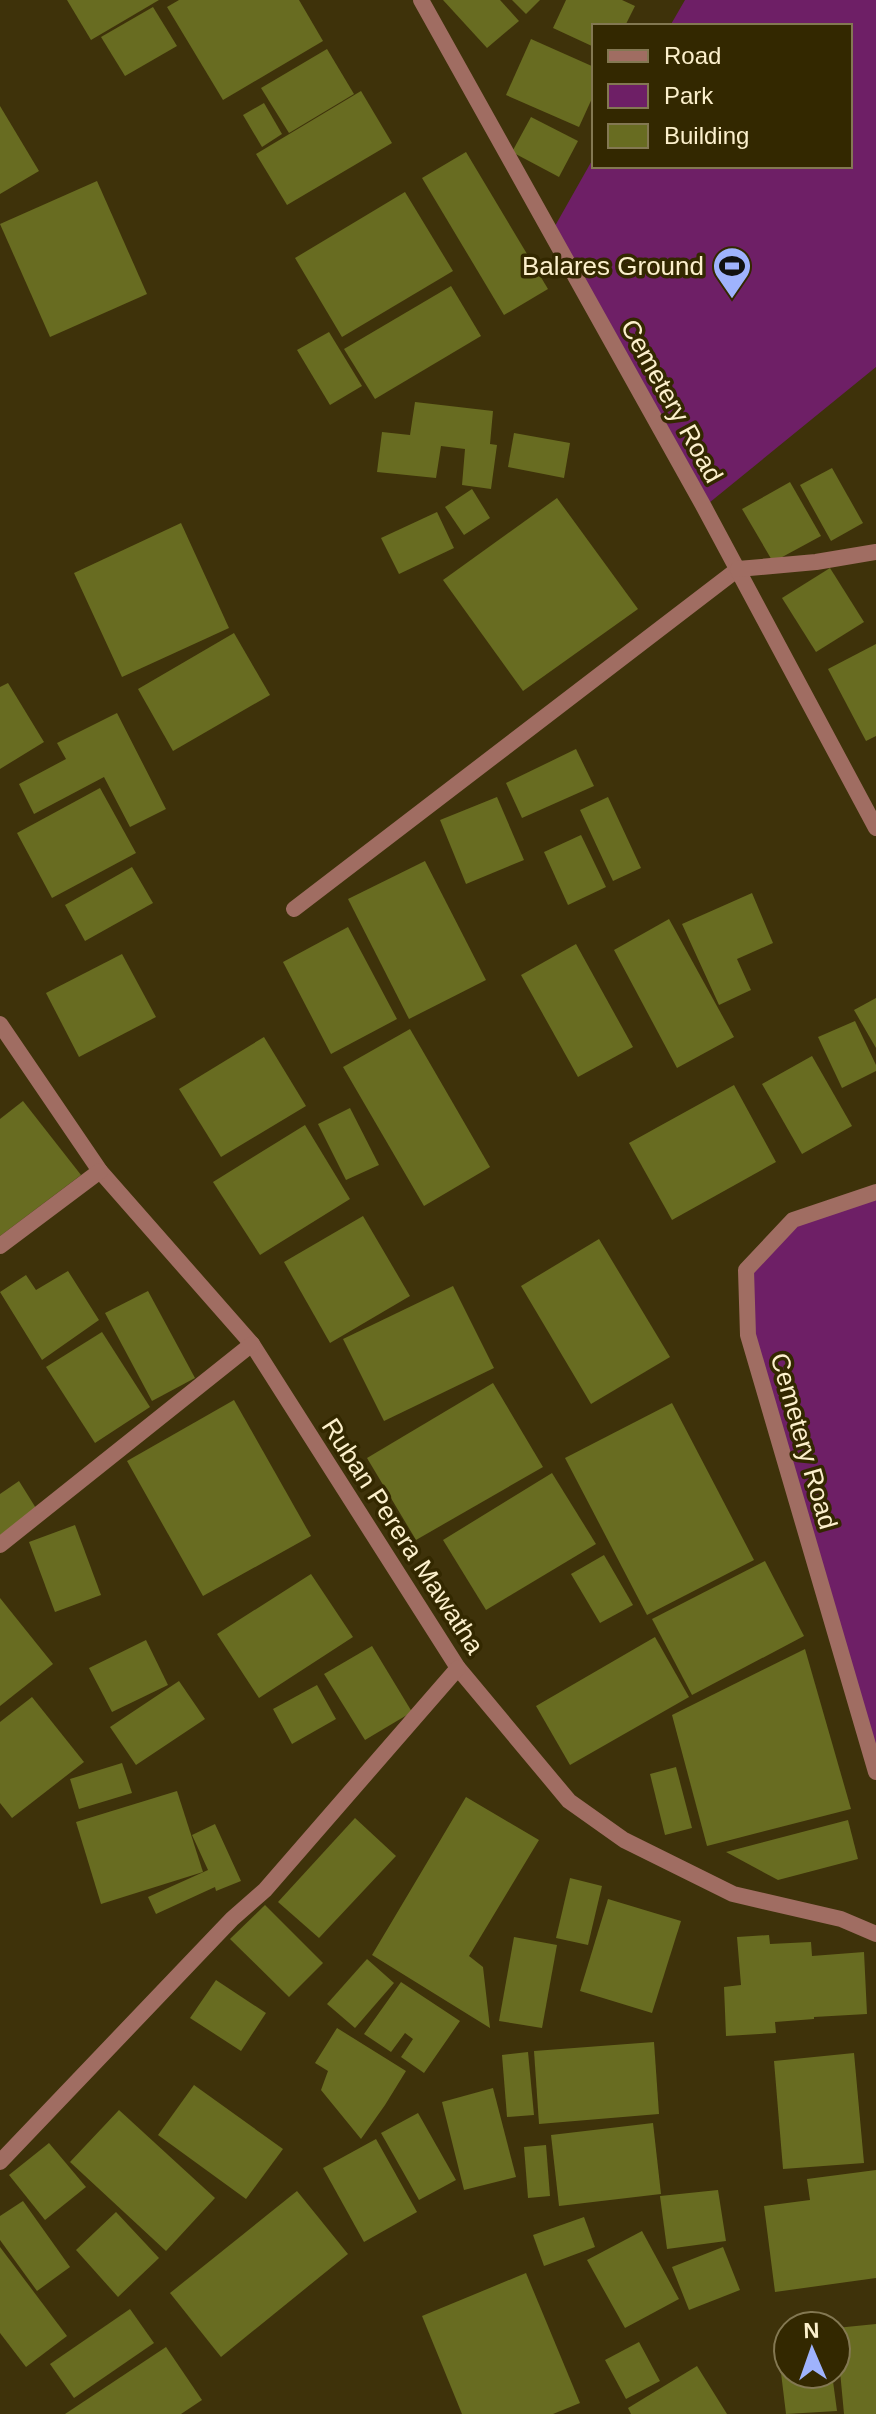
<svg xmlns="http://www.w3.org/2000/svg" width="876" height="2414" viewBox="0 0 876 2414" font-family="Arial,sans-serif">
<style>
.green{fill:#6e1f66}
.building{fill:#686c21}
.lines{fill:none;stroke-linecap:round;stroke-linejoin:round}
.lane{stroke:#a06d62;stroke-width:16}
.street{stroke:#a06d62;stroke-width:16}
.labels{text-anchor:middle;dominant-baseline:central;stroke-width:7;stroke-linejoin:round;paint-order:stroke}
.poi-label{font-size:26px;fill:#fcf0cc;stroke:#332800;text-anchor:end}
.street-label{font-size:26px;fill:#fcf0cc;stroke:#332800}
</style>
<rect width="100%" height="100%" fill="#3e320a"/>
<g class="green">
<polygon points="685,0 876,0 876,367 704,507 551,233 594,157 594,166 850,166 850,26 670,26"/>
<polygon points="876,1192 876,1772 748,1335 746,1270 793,1220"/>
</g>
<g class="building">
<polygon points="67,0 159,0 91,40"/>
<polygon points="179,0 299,0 323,41 223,100 167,7"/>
<polygon points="443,0 500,0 519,21 487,48"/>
<polygon points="512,0 540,0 526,14"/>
<polygon points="566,0 622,0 635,6 625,26 594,26 594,47 553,28"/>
<polygon points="153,7 177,46 125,76 101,37"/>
<polygon points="531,39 594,67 594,94 579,127 506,95"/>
<polygon points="327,49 354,94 289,133 261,88"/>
<polygon points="361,91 392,143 287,205 256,154"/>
<polygon points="264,103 282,134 262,147 243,115"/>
<polygon points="0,106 39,171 0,194"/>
<polygon points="531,117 578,141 559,177 512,152"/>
<polygon points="466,152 548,289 504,315 422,178"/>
<polygon points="97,181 147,294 50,337 0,224"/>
<polygon points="405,192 453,271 342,337 295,258"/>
<polygon points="451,286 481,336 375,399 344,349"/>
<polygon points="329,332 362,386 330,405 297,350"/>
<polygon points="415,402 493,411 490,444 497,445 491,489 462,485 465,449 441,446 436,478 377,472 382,432 410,435"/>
<polygon points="514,433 570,443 564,478 508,467"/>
<polygon points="832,468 863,523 831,541 800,485"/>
<polygon points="790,482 821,536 773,562 742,509"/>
<polygon points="472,489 490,518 464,535 445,507"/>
<polygon points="557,498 638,609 523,691 443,580"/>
<polygon points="437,512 454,548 399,574 381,538"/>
<polygon points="181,523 229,628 122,677 74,573"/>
<polygon points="830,568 864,622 816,652 782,598"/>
<polygon points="234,633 270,695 173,751 138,689"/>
<polygon points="876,644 876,736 866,741 828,669"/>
<polygon points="8,683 44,742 0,769 0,687"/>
<polygon points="117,713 166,809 130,827 104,777 34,814 19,784 66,759 57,743"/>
<polygon points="576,749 594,786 522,818 506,783"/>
<polygon points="100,788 136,853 52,898 17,833"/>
<polygon points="497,797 524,860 466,884 440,820"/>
<polygon points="608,797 641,868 613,881 580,810"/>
<polygon points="581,835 606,887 568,905 544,852"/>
<polygon points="425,861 486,980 409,1019 348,899"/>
<polygon points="132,867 153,903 85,941 65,905"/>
<polygon points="752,893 773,943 737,959 751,990 719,1005 682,924"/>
<polygon points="669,919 734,1037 677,1068 614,950"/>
<polygon points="348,927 397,1019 331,1054 283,962"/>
<polygon points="576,944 633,1047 578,1077 521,975"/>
<polygon points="122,954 156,1017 79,1057 46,993"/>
<polygon points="876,998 876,1048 854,1010"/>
<polygon points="855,1021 876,1065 876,1071 842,1088 818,1037"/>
<polygon points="410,1029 490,1167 424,1206 343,1067"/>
<polygon points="264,1037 306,1106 221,1157 179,1089"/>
<polygon points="812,1056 852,1126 802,1154 762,1084"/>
<polygon points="734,1085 776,1162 672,1220 629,1143"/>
<polygon points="23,1101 81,1175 0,1236 0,1119"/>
<polygon points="350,1108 379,1165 346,1180 318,1124"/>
<polygon points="305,1125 350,1199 260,1255 213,1182"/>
<polygon points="363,1216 410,1296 330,1343 284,1262"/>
<polygon points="599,1239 670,1357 591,1404 521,1286"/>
<polygon points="68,1271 99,1320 42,1360 0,1292 26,1275 36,1290"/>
<polygon points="453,1286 494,1368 384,1421 343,1339"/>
<polygon points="148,1291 195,1378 152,1401 105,1313"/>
<polygon points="102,1332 150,1407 95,1443 46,1367"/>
<polygon points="493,1383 543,1467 416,1540 367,1458"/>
<polygon points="234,1400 311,1536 203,1596 127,1461"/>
<polygon points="672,1403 754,1560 647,1615 565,1458"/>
<polygon points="552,1473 596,1544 486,1610 443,1540"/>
<polygon points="19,1481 39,1513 0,1537 0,1494"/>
<polygon points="75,1525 101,1595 55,1612 29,1542"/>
<polygon points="604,1555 633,1605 600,1623 571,1574"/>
<polygon points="765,1561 804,1636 692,1695 652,1619"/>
<polygon points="311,1574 353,1637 259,1698 217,1634"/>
<polygon points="0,1598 53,1664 0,1706"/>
<polygon points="655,1637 689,1697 570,1765 536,1706"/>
<polygon points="146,1640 168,1685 112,1712 89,1668"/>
<polygon points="372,1646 412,1712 365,1740 324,1674"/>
<polygon points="805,1649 851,1809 707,1846 672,1715"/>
<polygon points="179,1681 205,1719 136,1765 110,1727"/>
<polygon points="317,1685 336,1719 292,1744 273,1709"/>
<polygon points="32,1697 84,1762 12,1818 0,1803 0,1722"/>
<polygon points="122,1763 132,1793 79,1809 70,1779"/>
<polygon points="676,1767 692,1828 665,1835 650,1774"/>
<polygon points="177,1791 203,1872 101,1904 76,1822"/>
<polygon points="466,1797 539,1840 469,1956 483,1967 490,2028 372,1955"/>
<polygon points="355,1818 396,1856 319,1938 278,1902"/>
<polygon points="848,1820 858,1859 778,1880 726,1852"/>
<polygon points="215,1824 241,1881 216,1891 215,1887 156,1914 148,1897 208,1870 192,1835"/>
<polygon points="570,1878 602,1886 588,1945 556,1938"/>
<polygon points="608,1899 681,1921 652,2013 580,1991"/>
<polygon points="265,1905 323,1963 289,1997 230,1939"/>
<polygon points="769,1935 770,1944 811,1942 812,1956 864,1952 867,2014 814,2017 814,2019 775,2022 776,2033 726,2036 724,1987 741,1985 737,1937"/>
<polygon points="514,1937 557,1945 542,2028 499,2021"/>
<polygon points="367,1959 394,1983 355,2028 327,2004"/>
<polygon points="216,1980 266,2013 241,2051 190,2018"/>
<polygon points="401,1982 460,2021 424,2073 401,2057 413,2039 405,2033 391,2052 364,2034"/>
<polygon points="337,2028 406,2071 385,2105 361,2139 321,2090 328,2071 315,2063"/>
<polygon points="654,2042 659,2114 539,2124 534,2051"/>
<polygon points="528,2052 534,2115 507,2117 502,2055"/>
<polygon points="854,2053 864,2163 783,2169 774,2061"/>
<polygon points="194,2085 283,2149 246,2199 158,2135"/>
<polygon points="493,2088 516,2177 464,2190 442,2102"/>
<polygon points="119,2110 215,2198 166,2251 70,2162"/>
<polygon points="418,2113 456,2180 419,2200 381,2133"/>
<polygon points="653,2123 661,2194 559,2206 551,2135"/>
<polygon points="376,2139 417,2212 364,2242 323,2168"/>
<polygon points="49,2143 86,2187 45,2220 9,2175"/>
<polygon points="546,2145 550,2196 528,2198 524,2147"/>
<polygon points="876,2170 876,2278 775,2292 764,2206 810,2200 807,2179"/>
<polygon points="718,2190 726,2241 667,2249 660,2196"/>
<polygon points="297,2191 348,2254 221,2357 170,2293"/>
<polygon points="23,2201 70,2267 37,2291 0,2240 0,2216"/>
<polygon points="116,2212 159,2258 118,2297 76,2250"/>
<polygon points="584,2217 595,2247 544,2266 533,2235"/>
<polygon points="642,2231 679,2299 625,2328 587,2260"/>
<polygon points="0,2247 67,2336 26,2367 0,2333"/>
<polygon points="723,2247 740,2290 689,2310 672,2267"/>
<polygon points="526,2273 580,2403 553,2414 462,2414 422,2316"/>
<polygon points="130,2309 154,2343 74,2398 50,2364"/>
<polygon points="876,2324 876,2414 844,2414 836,2328"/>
<polygon points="639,2342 660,2381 626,2399 605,2360"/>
<polygon points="166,2347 202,2400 181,2414 65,2414"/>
<polygon points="788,2347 788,2374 832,2374 837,2411 786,2414 778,2348"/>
<polygon points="697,2366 727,2414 631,2414 628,2408"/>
</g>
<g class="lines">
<polyline class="lane" points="294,909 738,569"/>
<g class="street">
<polyline points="421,0 704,507 876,828"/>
<polyline points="738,569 816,562 876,552"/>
<polyline points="0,1024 100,1171 252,1344 458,1668 569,1801 624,1840 733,1894 841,1919 876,1934"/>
<polyline points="876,1192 793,1220 746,1270 748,1335 876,1772"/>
<polyline points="0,1246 100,1171"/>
<polyline points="0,1545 252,1344"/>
<polyline points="0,2162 232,1919 265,1890 458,1668"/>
</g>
</g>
<defs>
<g id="stadium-pin" transform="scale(2)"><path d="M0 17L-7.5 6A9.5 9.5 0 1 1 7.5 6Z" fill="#9fb3fd" stroke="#332800"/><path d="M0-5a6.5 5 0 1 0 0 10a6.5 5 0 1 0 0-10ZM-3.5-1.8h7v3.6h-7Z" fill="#111"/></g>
</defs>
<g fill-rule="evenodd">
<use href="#stadium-pin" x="732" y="266"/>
</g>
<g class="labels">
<g class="poi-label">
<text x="704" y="266">Balares Ground</text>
</g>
<g class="street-label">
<text transform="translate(672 401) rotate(61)">Cemetery Road</text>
<text transform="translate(804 1441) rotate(74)">Cemetery Road</text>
<text transform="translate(403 1536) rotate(57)">Ruban Perera Mawatha</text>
</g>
</g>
<rect x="592" y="24" width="260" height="144" fill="#332800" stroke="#837852" stroke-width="2"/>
<rect x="608" y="50" width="40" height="12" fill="#a06d62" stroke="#837852" stroke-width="2"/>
<text x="664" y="64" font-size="24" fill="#fcf0cc">Road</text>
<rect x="608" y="84" width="40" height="24" fill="#6e1f66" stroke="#837852" stroke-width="2"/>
<text x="664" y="104" font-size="24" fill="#fcf0cc">Park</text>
<rect x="608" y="124" width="40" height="24" fill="#686c21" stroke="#837852" stroke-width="2"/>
<text x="664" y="144" font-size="24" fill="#fcf0cc">Building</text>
<g transform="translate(812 2350) rotate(358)"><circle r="38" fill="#332800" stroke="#837852" stroke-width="2"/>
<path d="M0-6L14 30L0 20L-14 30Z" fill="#9fb3fd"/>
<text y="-12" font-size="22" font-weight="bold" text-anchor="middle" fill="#fcf0cc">N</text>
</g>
</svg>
